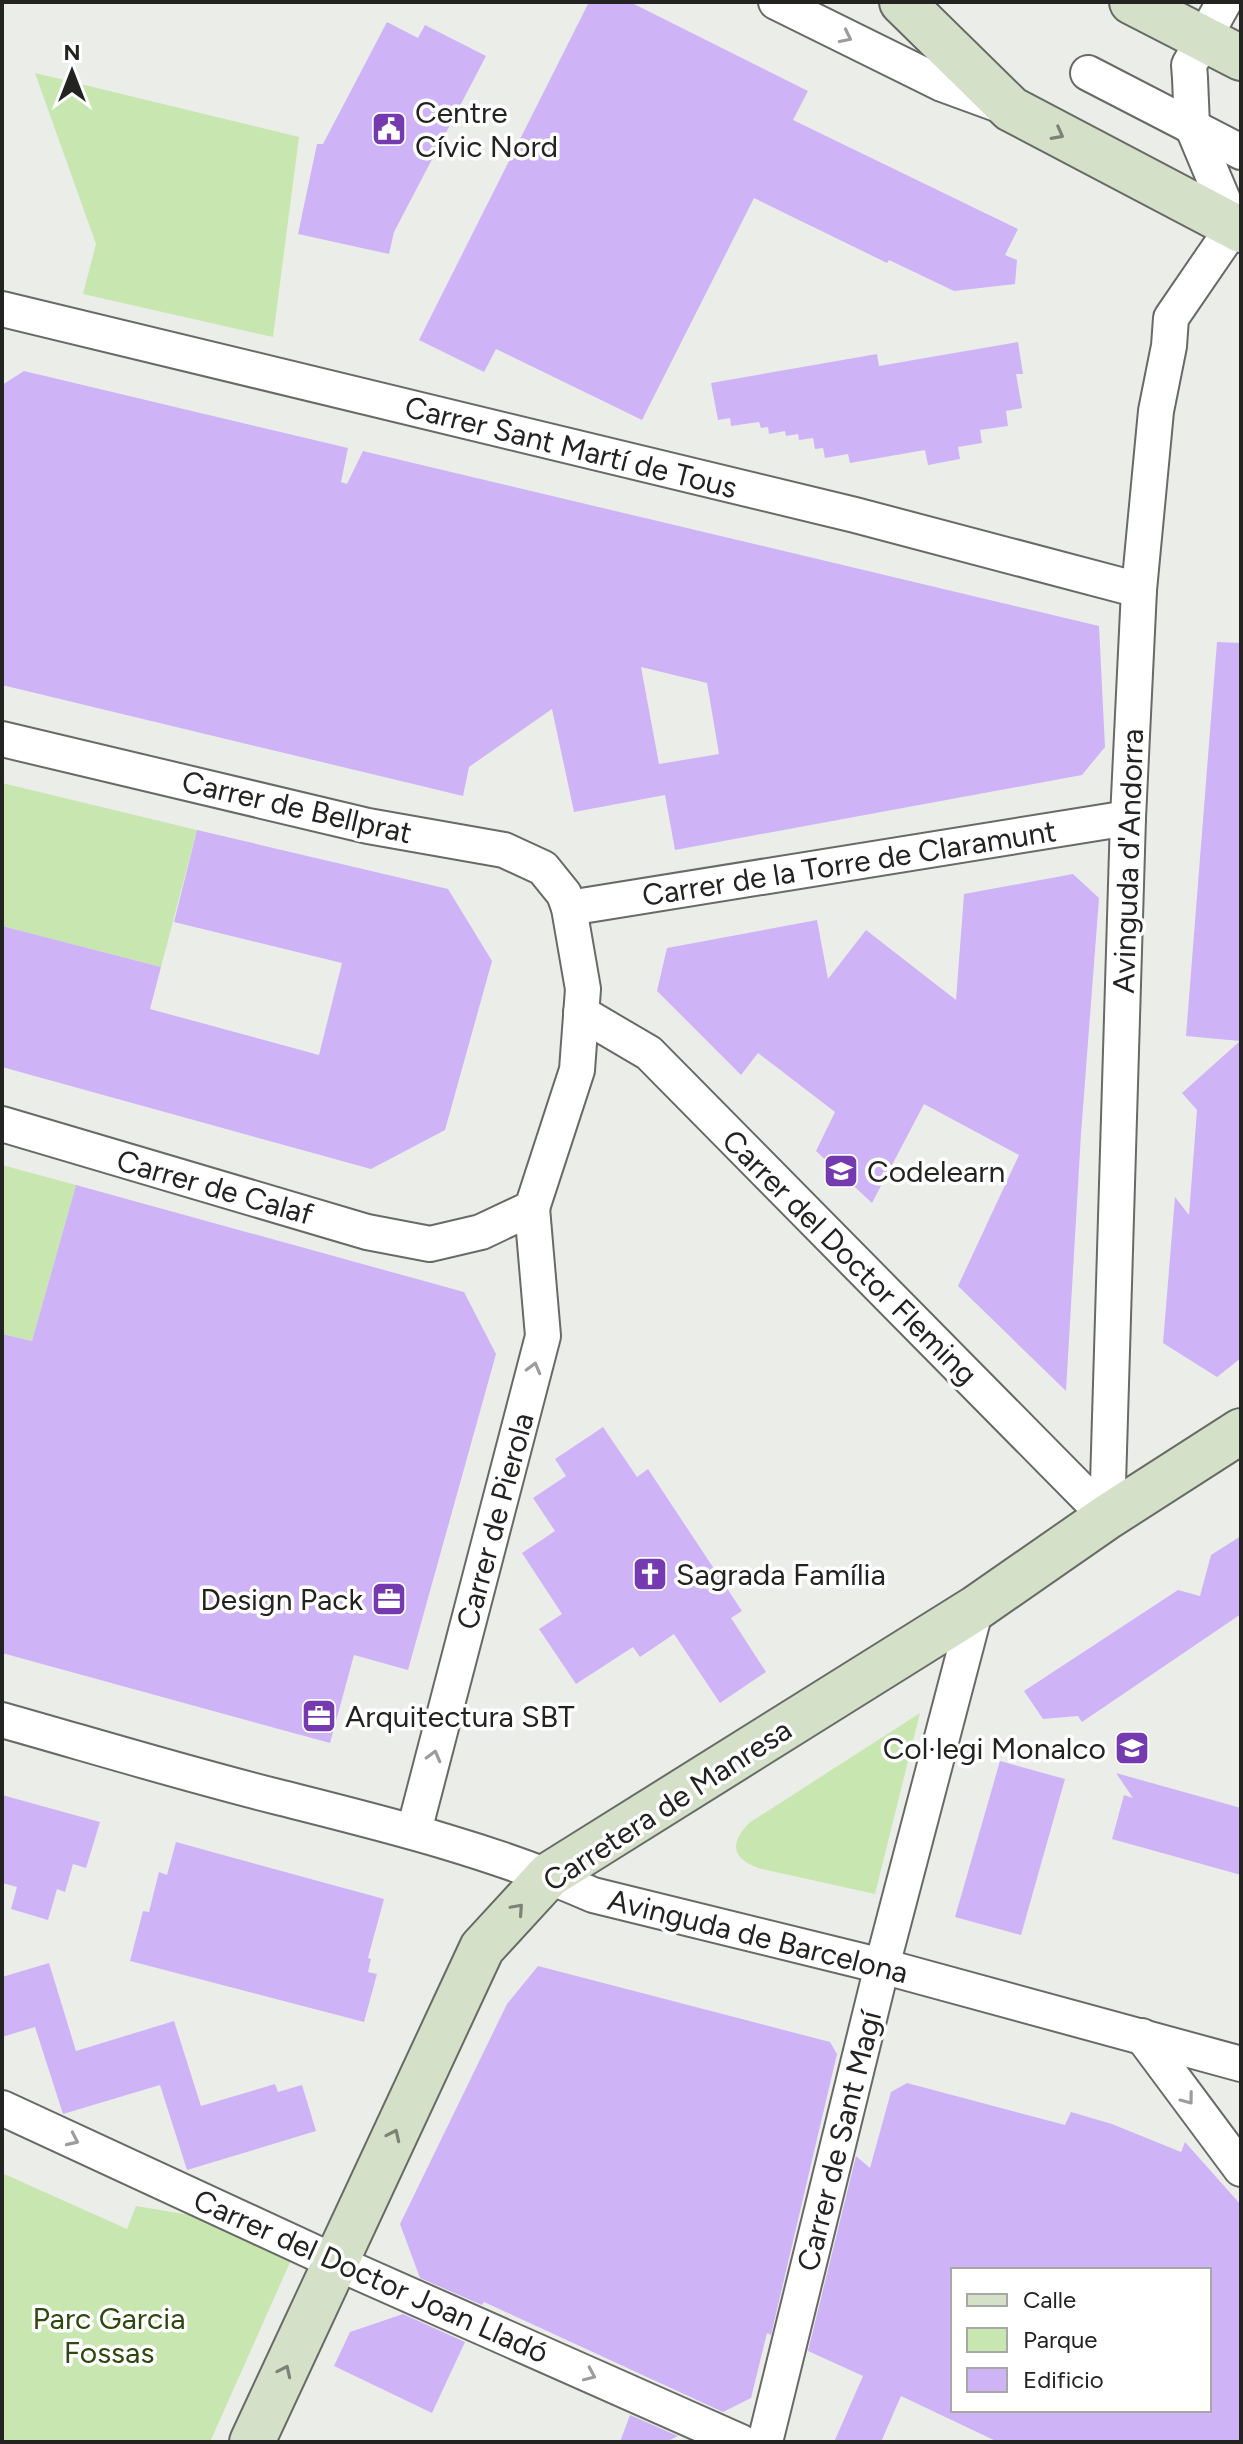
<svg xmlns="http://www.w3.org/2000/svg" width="1243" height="2444" viewBox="0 0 1243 2444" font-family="Figtree,sans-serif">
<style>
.green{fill:#c7e6b0}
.building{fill:#cfb3f7;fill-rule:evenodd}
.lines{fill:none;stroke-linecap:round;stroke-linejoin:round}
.street-casing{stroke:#676a65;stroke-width:38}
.secondary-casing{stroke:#676a65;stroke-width:48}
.street{stroke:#fff;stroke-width:34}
.secondary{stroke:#d4e1c8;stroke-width:44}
.oneway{stroke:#9c9c9c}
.oneway2{stroke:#7c8275}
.labels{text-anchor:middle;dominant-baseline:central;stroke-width:7;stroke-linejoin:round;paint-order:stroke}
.poi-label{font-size:30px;fill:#232422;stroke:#fff;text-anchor:start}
.street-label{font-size:30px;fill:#232422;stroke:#fff}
.park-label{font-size:30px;fill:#2d490d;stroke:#fff}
</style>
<rect width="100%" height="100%" fill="#ebeee8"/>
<g class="green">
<polygon points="35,73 299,137 273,337 83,294 96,244"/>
<polygon points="2,783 197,830 161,967 2,926"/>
<polygon points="2,1165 76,1185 32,1341 2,1334"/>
<path d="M920 1713 875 1894 758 1868C731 1858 730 1843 749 1823Z"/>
<polygon points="2,2173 127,2229 136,2206 220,2220 291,2260 210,2442 2,2442"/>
</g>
<g class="building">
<polygon points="589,2 630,2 808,91 793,120 1018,229 1005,255 1017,260 1015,284 954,291 889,260 887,263 754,198 642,420 496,349 484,372 419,340"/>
<polygon points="387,22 418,38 425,25 486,56 394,232 389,254 298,234 317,144 323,144"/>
<polygon points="1018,342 1023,374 1016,374 1022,408 1006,411 1008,426 980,430 982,443 958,447 960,459 928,465 925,450 850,463 848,454 825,458 823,448 815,449 813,438 799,440 798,434 786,436 785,431 769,434 768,427 761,428 759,422 731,426 730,418 718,420 711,383 877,354 879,366"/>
<path d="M24 371 348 448 341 482 347 484 363 451 1099 626 1105 747 1082 775 675 850 665 795 574 812 552 709 469 767 463 796 2 685V385ZM641 667 707 683 719 754 659 764Z"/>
<polygon points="1217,642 1241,643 1241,1358 1217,1377 1163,1343 1175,1197 1189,1215 1197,1110 1182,1093 1240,1041 1186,1036"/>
<polygon points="197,830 448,889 492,961 445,1130 371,1169 2,1067 2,926 161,967 150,1009 319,1055 342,963 174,922"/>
<polygon points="1073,874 1099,898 1081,1134 1066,1391 958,1286 1019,1155 924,1104 872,1203 816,1151 835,1112 758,1053 741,1075 657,991 667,948 817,920 828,979 866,930 956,1000 964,894"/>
<polygon points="76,1185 464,1292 496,1354 408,1670 354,1655 330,1743 2,1653 2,1334 32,1341"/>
<polygon points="603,1427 637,1477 648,1469 742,1611 731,1618 766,1672 720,1703 674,1634 640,1657 633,1647 576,1684 539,1629 562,1614 522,1553 555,1531 533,1498 566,1476 555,1459"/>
<polygon points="1241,1536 1241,1614 1082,1722 1078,1716 1043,1719 1024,1691 1178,1590 1200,1596 1211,1555"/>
<polygon points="1000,1761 1065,1779 1021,1935 955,1917"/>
<polygon points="1116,1773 1241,1808 1241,1875 1112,1839 1124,1795 1133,1798"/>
<polygon points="2,1795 100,1822 86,1868 73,1864 65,1892 57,1889 48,1920 11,1909 17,1887 2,1883"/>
<polygon points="176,1842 384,1899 368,1958 371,1959 368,1972 377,1974 364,2022 130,1961 143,1911 149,1912 159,1872 167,1875"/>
<polygon points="49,1963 76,2051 174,2021 201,2106 275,2084 278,2092 302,2085 316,2131 187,2170 160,2085 63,2114 35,2027 2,2037 2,1977"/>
<polygon points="538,1966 830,2042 837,2054 771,2335 767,2333 751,2398 723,2412 484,2302 482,2305 420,2278 400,2224 507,2004"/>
<path d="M907 2083 1065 2125 1071 2112 1112 2124 1181 2152 1185 2142 1241 2205V2442H998L901 2396 881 2442H834L863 2376 808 2351 856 2156 870 2168 891 2092ZM953 2270H1209V2410H953Z"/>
<polygon points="403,2314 465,2342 432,2413 334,2366 350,2332"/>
<polygon points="630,2415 678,2436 666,2442 620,2442"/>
</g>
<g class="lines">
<g class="street-casing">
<g id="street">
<polyline points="776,2 942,84 1005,107"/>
<polyline points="1088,73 1241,152"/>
<polyline points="2,309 855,515 1139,590"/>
<polyline points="2,739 368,826 504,850 543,868 564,894 569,908 583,989 577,1070 532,1208 481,1232 430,1244 367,1232 2,1124"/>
<polyline points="569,908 1128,818"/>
<polyline points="581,1013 649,1053 1107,1517"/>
<polyline points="1107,1517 1128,818 1139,590 1156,411 1169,346 1171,318 1234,226 1192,126 1190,78 1189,65 1224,2"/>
<path d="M2 1720C94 1746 186 1774 278 1797 385 1824 492 1850 593 1895L882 1966 1241 2064"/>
<polyline points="414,1831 543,1336 532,1208"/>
<polyline points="1142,2036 1241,2169"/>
<polyline points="2,2108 335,2262 741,2442"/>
<polyline points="765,2442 882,1966 976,1608"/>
</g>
</g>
<g class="secondary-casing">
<g id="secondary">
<polyline points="902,2 1011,109 1241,230"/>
<polyline points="1132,2 1241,58"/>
<polyline points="252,2442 482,1948 549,1875 976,1608 1107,1517 1241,1431"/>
</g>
</g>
<use href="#street" class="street"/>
<use href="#secondary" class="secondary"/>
</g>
<defs><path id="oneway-chevron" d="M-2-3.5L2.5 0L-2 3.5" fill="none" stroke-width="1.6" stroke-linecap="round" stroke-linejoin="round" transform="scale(2)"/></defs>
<g class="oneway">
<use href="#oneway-chevron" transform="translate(846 37) rotate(26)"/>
<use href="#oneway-chevron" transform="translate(534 1368) rotate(-75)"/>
<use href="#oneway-chevron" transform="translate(434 1756) rotate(-75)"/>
<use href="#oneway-chevron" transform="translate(1188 2099) rotate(53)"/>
<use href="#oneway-chevron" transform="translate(73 2140) rotate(25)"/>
<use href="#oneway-chevron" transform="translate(590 2375) rotate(24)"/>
</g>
<g class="oneway2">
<use href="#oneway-chevron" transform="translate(1058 134) rotate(28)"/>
<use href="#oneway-chevron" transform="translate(518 1909) rotate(-48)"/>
<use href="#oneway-chevron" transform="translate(394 2135) rotate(-65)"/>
<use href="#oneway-chevron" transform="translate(285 2371) rotate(-65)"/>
</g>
<defs>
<g id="civic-square" transform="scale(1.8)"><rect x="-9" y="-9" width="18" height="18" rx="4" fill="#753aaf" stroke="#fff"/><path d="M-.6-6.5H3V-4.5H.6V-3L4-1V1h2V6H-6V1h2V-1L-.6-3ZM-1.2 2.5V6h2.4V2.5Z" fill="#fff"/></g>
<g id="school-square" transform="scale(1.8)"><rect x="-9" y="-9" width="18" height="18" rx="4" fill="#753aaf" stroke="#fff"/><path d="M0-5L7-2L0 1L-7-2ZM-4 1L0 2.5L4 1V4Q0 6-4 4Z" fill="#fff"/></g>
<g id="church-square" transform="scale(1.8)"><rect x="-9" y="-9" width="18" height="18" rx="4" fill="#753aaf" stroke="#fff"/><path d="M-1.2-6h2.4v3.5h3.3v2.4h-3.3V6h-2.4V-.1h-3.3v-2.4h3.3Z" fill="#fff"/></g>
<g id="office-square" transform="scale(1.8)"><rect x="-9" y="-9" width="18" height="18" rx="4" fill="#753aaf" stroke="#fff"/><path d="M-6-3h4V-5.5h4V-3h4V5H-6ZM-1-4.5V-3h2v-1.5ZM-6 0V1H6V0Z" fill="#fff"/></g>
</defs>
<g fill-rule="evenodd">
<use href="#civic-square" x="389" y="129"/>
<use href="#school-square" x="841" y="1171"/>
<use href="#church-square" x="650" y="1574"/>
<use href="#office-square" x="389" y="1599"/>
<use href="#office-square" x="319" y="1716"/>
<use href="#school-square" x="1132" y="1748"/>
</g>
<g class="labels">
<g class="poi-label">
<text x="415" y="112">Centre<tspan x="415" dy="34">Cívic Nord</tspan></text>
<text x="867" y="1171">Codelearn</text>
<text x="676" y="1574">Sagrada Família</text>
<text x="363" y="1599" text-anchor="end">Design Pack</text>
<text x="345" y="1716">Arquitectura SBT</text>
<text x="1106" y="1748" text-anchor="end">Col·legi Monalco</text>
</g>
<g class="street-label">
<text transform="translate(571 447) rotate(14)">Carrer Sant Martí de Tous</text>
<text transform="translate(297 807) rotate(13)">Carrer de Bellprat</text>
<text transform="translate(1128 861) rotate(-88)">Avinguda d'Andorra</text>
<text transform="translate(849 863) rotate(-9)">Carrer de la Torre de Claramunt</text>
<text transform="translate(215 1187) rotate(16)">Carrer de Calaf</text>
<text transform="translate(850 1257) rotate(45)">Carrer del Doctor Fleming</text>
<text transform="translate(495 1521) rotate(-75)">Carrer de Pierola</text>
<text transform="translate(667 1805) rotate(-33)">Carretera de Manresa</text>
<text transform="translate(758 1936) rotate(14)">Avinguda de Barcelona</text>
<text transform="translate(839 2141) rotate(-76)">Carrer de Sant Magí</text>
<text transform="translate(371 2276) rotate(24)">Carrer del Doctor Joan Lladó</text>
</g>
<g class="park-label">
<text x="109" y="2318">Parc Garcia<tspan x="109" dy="34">Fossas</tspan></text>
</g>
</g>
<rect width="1243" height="2444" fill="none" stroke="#232422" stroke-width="8"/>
<rect x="951" y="2268" width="260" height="144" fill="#ffffff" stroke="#a7a7a7" stroke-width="2"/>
<rect x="967" y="2294" width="40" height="12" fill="#d4e1c8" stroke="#a7a7a7" stroke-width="2"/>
<text x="1023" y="2308" font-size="24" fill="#232422">Calle</text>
<rect x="967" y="2328" width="40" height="24" fill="#c7e6b0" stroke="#a7a7a7" stroke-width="2"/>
<text x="1023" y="2348" font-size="24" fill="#232422">Parque</text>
<rect x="967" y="2368" width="40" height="24" fill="#cfb3f7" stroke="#a7a7a7" stroke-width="2"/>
<text x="1023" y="2388" font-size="24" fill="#232422">Edificio</text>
<g transform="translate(72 72)" stroke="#ffffff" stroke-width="6" paint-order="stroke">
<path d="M0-6L14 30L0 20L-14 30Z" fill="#232422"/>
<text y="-12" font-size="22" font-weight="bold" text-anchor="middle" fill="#232422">N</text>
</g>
</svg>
